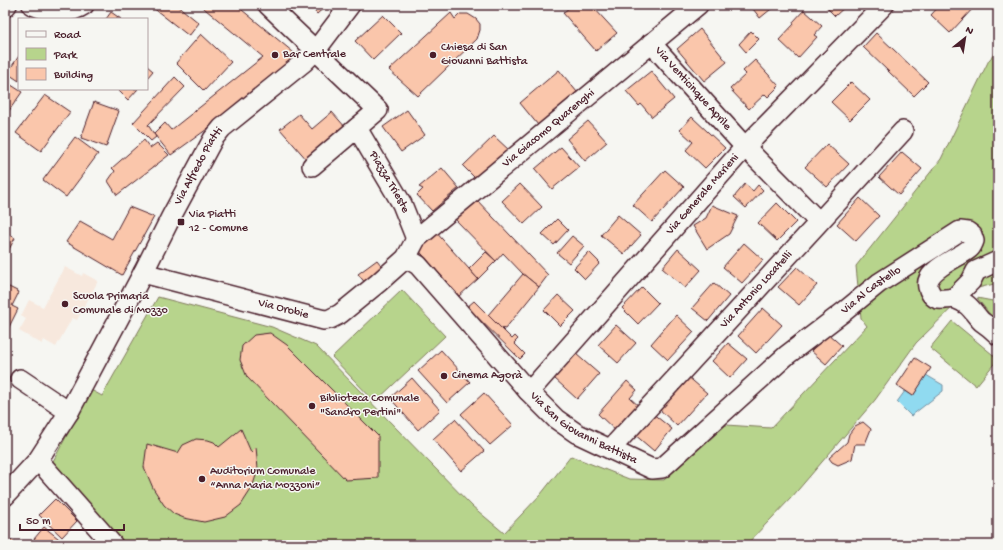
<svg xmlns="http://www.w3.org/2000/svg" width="1003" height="550" viewBox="0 0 1003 550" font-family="'Gochi Hand',sans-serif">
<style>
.built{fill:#f7e8dd}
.green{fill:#b7d48c;stroke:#807a5c}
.water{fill:#90daf0;stroke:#748fa1}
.building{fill:#fac6ab;stroke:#4a1f2b}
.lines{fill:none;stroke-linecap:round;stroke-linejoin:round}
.minor-casing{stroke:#4a1f2b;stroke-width:22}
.minor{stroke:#f6f6f2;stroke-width:19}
.poi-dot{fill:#4a1f2b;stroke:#f6f6f2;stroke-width:1.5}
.labels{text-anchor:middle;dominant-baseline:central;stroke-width:3;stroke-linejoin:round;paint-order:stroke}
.poi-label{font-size:12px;fill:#4a1f2b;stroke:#f6f6f2;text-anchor:start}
.street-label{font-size:12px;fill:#4a1f2b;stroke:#f6f6f2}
</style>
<rect width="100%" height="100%" fill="#f6f6f2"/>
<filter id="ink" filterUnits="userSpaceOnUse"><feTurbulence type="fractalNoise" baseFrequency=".025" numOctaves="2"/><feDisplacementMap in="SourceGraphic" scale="8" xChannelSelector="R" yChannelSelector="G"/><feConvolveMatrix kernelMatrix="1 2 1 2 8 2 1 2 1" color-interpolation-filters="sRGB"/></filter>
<g filter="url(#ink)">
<polygon class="built" points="65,267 82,276 83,273 98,281 77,320 72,318 56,347 44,340 42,344 19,331 26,319 21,316 29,300 43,307"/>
<g class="green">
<polygon points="998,50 998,283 970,290 916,343 875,400 792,497 746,545 121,545 51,465 91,390 102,396 158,297 272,327 316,346 472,506 504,533 541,494 571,456 629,479 664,480 726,425 771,428 867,326 861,318 856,266 941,159 989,60"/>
<polygon points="402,290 445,336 375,402 332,357"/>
<polygon points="977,298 998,302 998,325"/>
<polygon points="952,321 998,359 976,386 930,348"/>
</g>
<polygon class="water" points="926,375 943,385 943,391 911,416 897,402 905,391 913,396"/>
<g class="building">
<polygon points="153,5 177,5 199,23 189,36 152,7"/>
<polygon points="200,5 236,5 299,57 228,114 171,155 154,134 165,123 171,130 263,57"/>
<polygon points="309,5 327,5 317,14"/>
<polygon points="572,5 596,5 593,7 617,33 596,51 563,13"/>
<polygon points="750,5 776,5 760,18"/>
<polygon points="824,5 847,5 835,16"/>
<polygon points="940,5 976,5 950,33 931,15"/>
<polygon points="804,10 822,26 814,35 817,37 798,58 779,40 794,24 793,22"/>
<polygon points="111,12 121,19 106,19"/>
<polygon points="451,13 455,19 460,14 468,14 476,19 480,24 480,30 477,39 418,96 389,70"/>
<polygon points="383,15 401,33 373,60 355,41"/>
<polygon points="700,29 727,62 704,81 677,49"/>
<polygon points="751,31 759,39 746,52 739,44"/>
<polygon points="876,33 928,82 914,96 863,47"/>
<polygon points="201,34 231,62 204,91 176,63"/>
<polygon points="19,56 19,81 7,73"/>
<polygon points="755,60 779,86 768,97 765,94 749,109 730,89 746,74 743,71"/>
<polygon points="147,66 153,71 147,78"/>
<polygon points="559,70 577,92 538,125 520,103"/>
<polygon points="651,71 674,99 652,117 641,104 639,106 626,91"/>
<polygon points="175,77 185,87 148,125 156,137 151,141 133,123"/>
<polygon points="5,81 22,92 6,115 5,114"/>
<polygon points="851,82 870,100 850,120 831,102"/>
<polygon points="117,89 138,89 128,100"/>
<polygon points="45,95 70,112 41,151 16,133"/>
<polygon points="94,102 119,111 106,147 81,138"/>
<polygon points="407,110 425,135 401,152 383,127"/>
<polygon points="332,112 346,128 308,161 280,129 299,114 312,129"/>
<polygon points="692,117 725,148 705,168 686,150 693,142 680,130"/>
<polygon points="588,121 607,142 585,161 567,139"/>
<polygon points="494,136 510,151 479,182 463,166"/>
<polygon points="75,137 98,154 66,197 43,180"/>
<polygon points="144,140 150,148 157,143 169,155 117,195 108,181 115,171 112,168"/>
<polygon points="827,144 849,164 827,187 805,167"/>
<polygon points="561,147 579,167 552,189 535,169"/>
<polygon points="902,152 922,169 899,195 879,177"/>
<polygon points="442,168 459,188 432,211 417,195 423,189 419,187"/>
<polygon points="665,170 684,187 652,222 633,205"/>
<polygon points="520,184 542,207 524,224 502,201"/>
<polygon points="745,184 753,191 758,185 763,190 746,208 734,197"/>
<polygon points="474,197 548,275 539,287 523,274 503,253 496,261 453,217"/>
<polygon points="860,198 879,216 856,241 837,224"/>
<polygon points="777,203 796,222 777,241 758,223"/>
<polygon points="712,205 738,216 729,234 707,249 693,226 706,218"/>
<polygon points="129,207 154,217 122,275 66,242 80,221 112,239"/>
<polygon points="618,215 641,235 624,254 601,235"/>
<polygon points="557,219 568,230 554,245 542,234"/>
<polygon points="434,230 478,279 459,296 415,246"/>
<polygon points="5,232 15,238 5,257"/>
<polygon points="572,236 584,246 569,263 557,253"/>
<polygon points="744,243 763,260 742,283 723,267"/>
<polygon points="678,249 701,270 685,288 662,268"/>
<polygon points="486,252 496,261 478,279 469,269"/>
<polygon points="589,252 600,263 585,279 574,268"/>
<polygon points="377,260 385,270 366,284 358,274"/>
<polygon points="797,267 817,285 799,305 778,287"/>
<polygon points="523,274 539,287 505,329 501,328 488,315"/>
<polygon points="714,283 729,296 708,321 692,308"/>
<polygon points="5,285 19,292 12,306 18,309 5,335"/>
<polygon points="642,287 658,303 638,324 622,308"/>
<polygon points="558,295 575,311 560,326 544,310"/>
<polygon points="474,301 512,339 515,336 518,339 514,343 525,354 520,359 467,307"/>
<polygon points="763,308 782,325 756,353 738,336"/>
<polygon points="676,315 694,332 668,360 651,344"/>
<polygon points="616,325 636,343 618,363 598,345"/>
<polygon points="270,333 287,345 378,436 378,478 346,480 247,377 240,360 242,346 254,335"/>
<polygon points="827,333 842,346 826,364 811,351"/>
<polygon points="728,343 747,359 730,378 712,361"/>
<polygon points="441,350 470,382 447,403 418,371"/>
<polygon points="576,354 599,374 577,399 554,378"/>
<polygon points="915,358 931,368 913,396 897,385"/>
<polygon points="686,375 707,393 677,426 657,407"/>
<polygon points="412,378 440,410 418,430 390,398"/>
<polygon points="627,381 637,390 630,398 641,408 618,433 598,414"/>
<polygon points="484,393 513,425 490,445 461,414"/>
<polygon points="652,413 672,429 654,451 634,434"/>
<polygon points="455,419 484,451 461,471 433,439"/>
<polygon points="863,422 871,429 865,444 855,444 852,459 838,465 832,462 829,458 847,442 849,434 855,426"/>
<polygon points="241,429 251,452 256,447 258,469 252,488 241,505 225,517 204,522 184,518 174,514 164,505 153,488 144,467 147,444 178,453 183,445 196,439 208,440 214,442 219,447"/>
<polygon points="55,499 77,521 62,537 39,515"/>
<polygon points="44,527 63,542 60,545 29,545"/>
<polygon points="12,540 19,545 7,545"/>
</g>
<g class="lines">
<g class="minor-casing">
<g id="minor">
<path d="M32 5C49 12 68 16 84 5"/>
<polyline points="268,5 378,110 312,166"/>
<polyline points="5,7 7,5"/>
<path id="s1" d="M651 43 745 147 818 221"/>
<path id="s2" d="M357 128 402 204 416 239"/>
<path id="s3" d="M406 258 418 265 528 391 556 419 576 433 652 469 662 468 787 355 846 310 879 283 960 231 968 232 972 235 974 241C973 243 972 247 969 249 959 258 920 271 929 290 936 306 947 296 956 299 970 304 972 311 981 321 987 325 993 330 998 335"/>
<path id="s4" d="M143 273 324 320 330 319 340 314 378 283 406 258 416 239 698 5"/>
<polyline points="954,298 971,281 976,271 998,261"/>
<polyline points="20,379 69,412"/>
<path id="s5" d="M528 391 537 383 745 147 884 5"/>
<path id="s6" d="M612 450 616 443 903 131"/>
<polyline points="38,460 113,545"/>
<path id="s7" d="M5 496 38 460 69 412 143 273 171 217 213 139 222 128 304 62 316 50 350 5"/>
</g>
</g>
<use href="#minor" class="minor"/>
</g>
</g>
<g class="poi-dot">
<circle cx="275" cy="55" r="4"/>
<circle cx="433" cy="55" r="4"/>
<rect x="177" y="218" width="8" height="8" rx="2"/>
<circle cx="65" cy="304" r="4"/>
<circle cx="444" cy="376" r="4"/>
<circle cx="312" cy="406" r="4"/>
<circle cx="202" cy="479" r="4"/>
</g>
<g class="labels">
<g class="poi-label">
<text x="441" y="48">Chiesa di San<tspan x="441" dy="14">Giovanni Battista</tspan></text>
<text x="283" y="55">Bar Centrale</text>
<text x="189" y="215">Via Piatti<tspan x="189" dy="14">12 - Comune</tspan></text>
<text x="73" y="297">Scuola Primaria<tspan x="73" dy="14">Comunale di Mozzo</tspan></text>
<text x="452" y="376">Cinema Agorà</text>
<text x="320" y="399">Biblioteca Comunale<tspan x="320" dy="14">"Sandro Pertini"</tspan></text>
<text x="210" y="472">Auditorium Comunale<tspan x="210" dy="14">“Anna Maria Mozzoni”</tspan></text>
</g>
<g class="street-label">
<text stroke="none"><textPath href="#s1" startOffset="62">Via Venticinque Aprile</textPath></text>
<text stroke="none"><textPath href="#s4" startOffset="485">Via Giacomo Quarenghi</textPath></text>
<text stroke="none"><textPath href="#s7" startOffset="384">Via Alfredo Piatti</textPath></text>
<text stroke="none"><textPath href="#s2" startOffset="63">Piazza Trieste</textPath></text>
<text stroke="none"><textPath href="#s5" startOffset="263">Via Generale Marieni</textPath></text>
<text stroke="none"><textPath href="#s6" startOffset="216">Via Antonio Locatelli</textPath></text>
<text stroke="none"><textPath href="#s3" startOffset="614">Via Al Castello</textPath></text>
<text stroke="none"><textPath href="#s4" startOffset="145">Via Orobie</textPath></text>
<text stroke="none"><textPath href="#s3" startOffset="249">Via San Giovanni Battista</textPath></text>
</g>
</g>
<rect width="1003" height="550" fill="none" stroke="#f6f6f2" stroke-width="20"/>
<rect x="10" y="10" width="983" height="530" fill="none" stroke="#4a1f2b" stroke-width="1.5" filter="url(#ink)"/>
<rect x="18" y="18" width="130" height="72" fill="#f6f6f2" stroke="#b1a0a2"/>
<rect x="26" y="31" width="20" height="6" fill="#f6f6f2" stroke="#b1a0a2"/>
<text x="54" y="38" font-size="12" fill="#4a1f2b">Road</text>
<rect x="26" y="48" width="20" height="12" fill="#b7d48c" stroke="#b1a0a2"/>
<text x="54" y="58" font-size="12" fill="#4a1f2b">Park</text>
<rect x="26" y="68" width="20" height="12" fill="#fac6ab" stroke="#b1a0a2"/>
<text x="54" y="78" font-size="12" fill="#4a1f2b">Building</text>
<g transform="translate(965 38) rotate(30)" stroke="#f6f6f2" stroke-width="3" paint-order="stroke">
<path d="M0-3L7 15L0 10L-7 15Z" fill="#4a1f2b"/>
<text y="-6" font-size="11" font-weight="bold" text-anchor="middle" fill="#4a1f2b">N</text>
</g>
<path d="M20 524v6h104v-6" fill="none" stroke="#4a1f2b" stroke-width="2"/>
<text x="26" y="524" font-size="12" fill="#4a1f2b" stroke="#f6f6f2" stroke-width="3" paint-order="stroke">50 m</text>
</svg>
